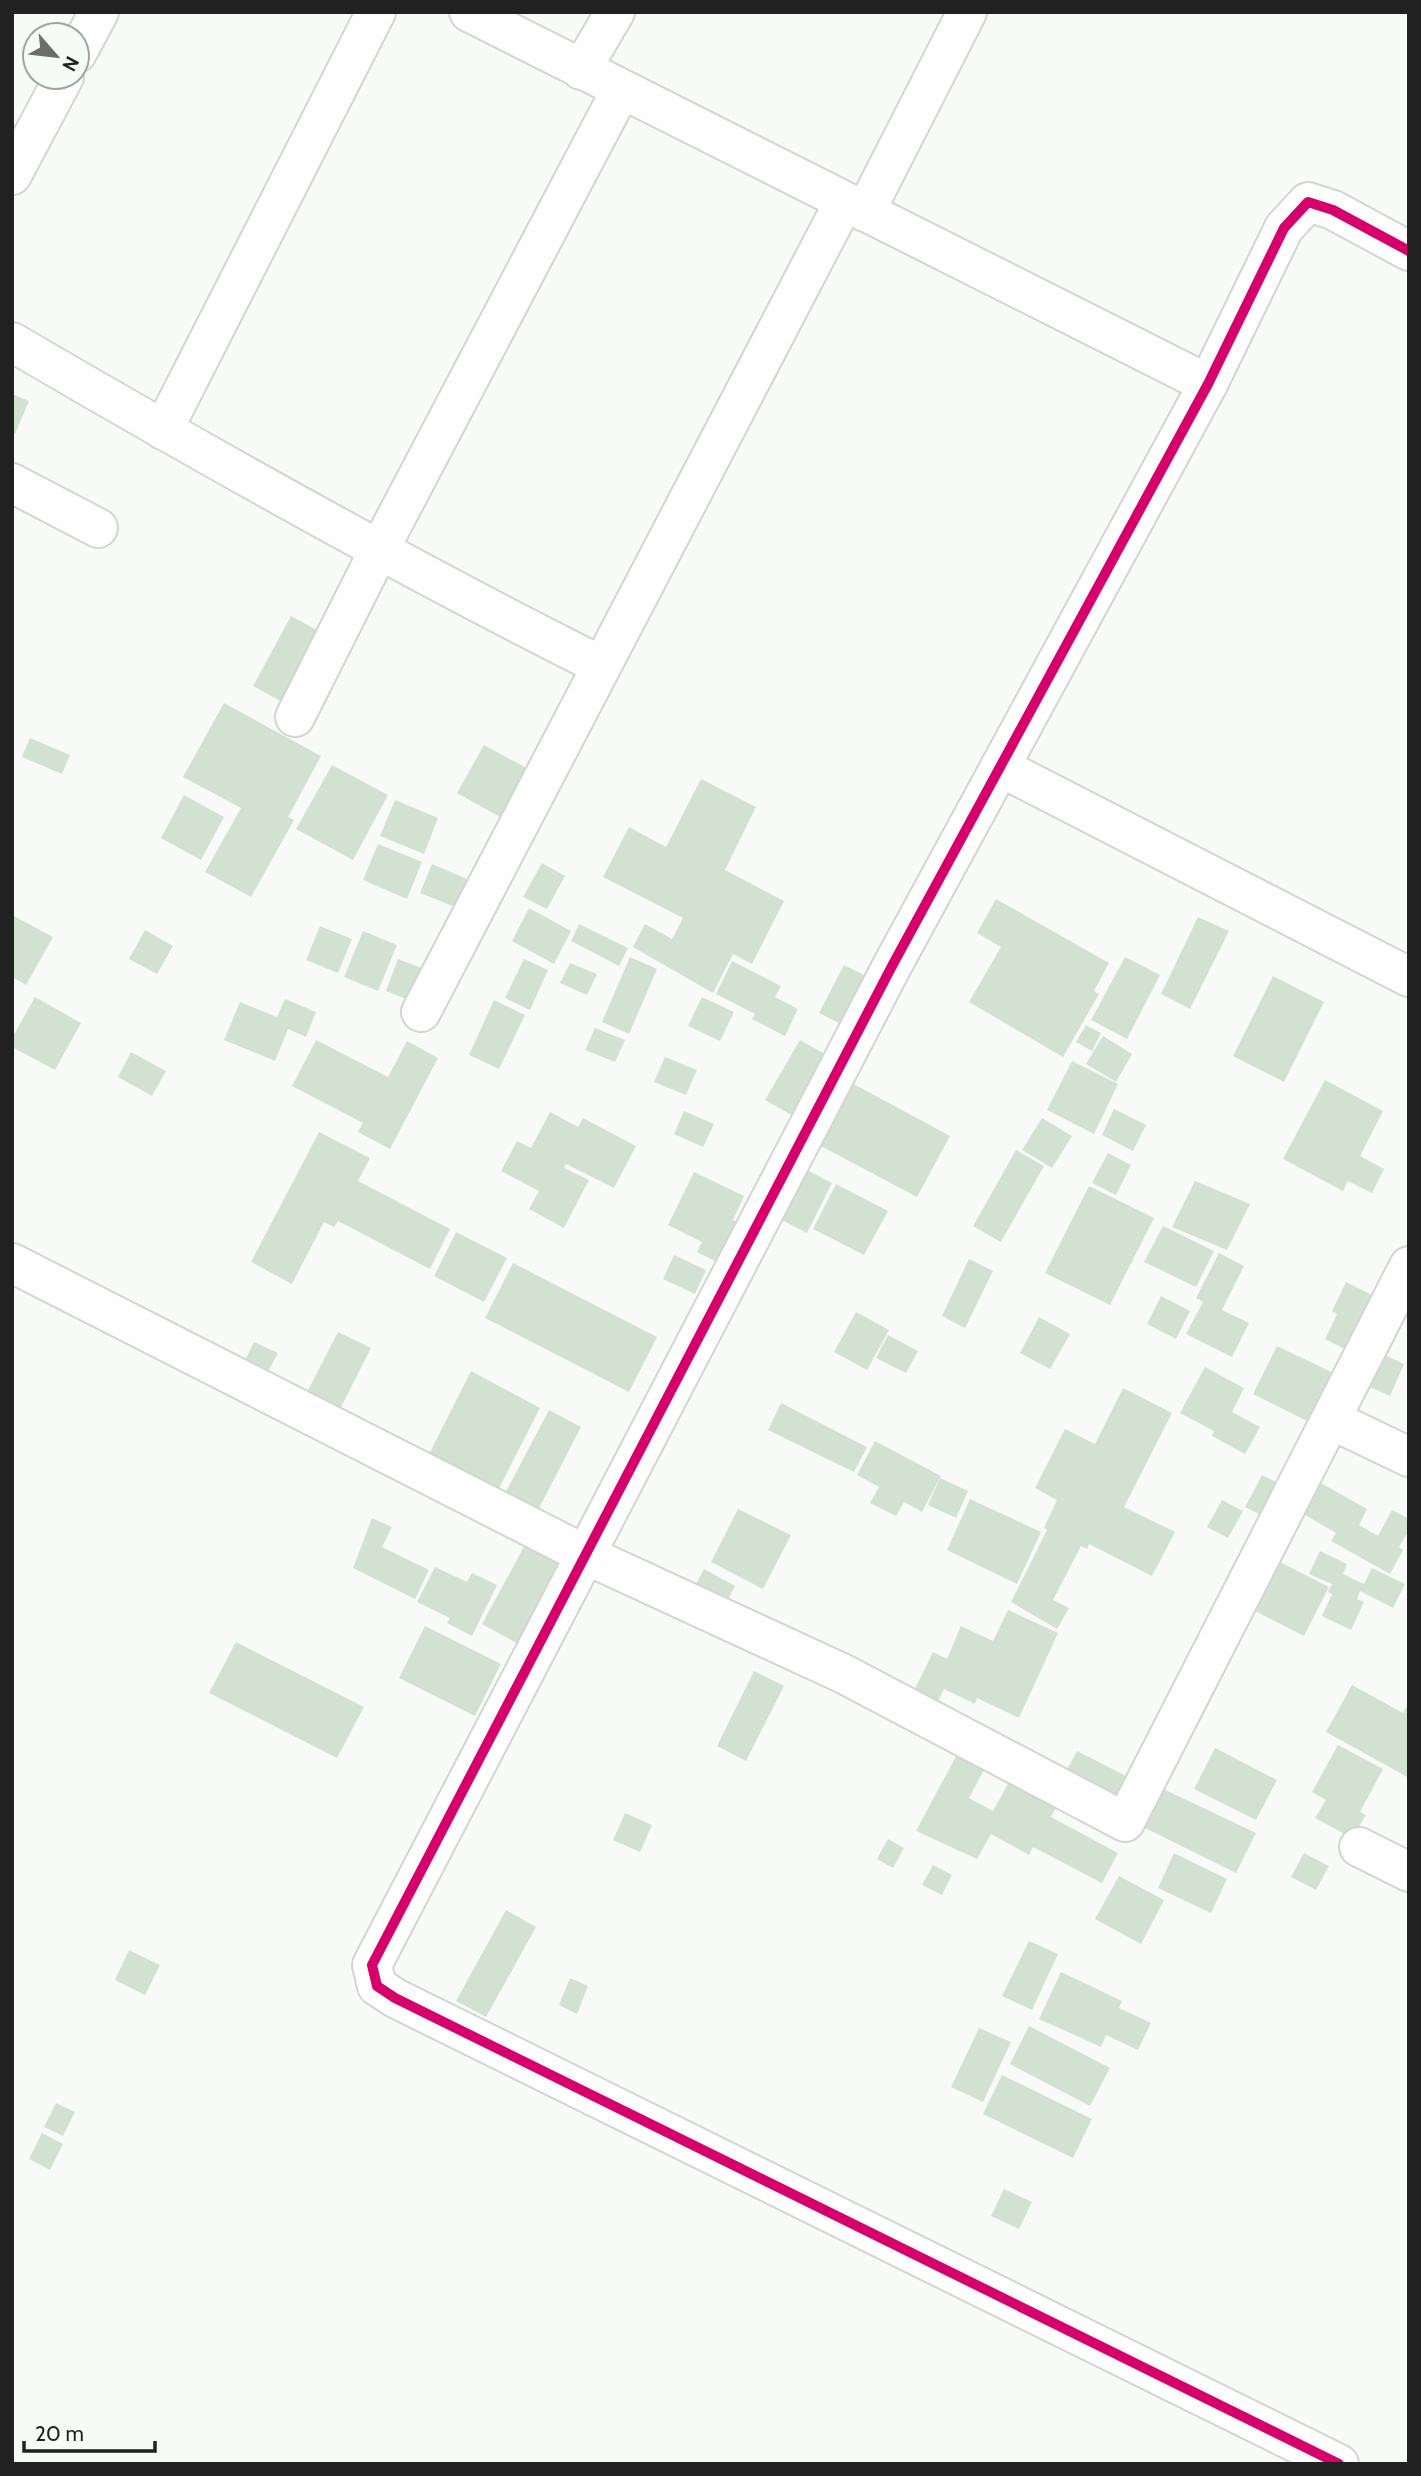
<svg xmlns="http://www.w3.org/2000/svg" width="1421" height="2476" viewBox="0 0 1421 2476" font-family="Cabin,sans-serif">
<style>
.building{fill:#d3e1d2}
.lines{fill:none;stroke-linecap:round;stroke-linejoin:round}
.minor-casing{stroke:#d4d5d3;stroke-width:42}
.minor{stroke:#fefefe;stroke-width:38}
.cycleway-casing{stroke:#f7fbf7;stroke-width:15}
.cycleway{stroke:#d6006c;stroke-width:10}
</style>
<rect width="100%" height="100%" fill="#f8faf8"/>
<g class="building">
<polygon points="12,394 29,401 15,434 12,433"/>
<polygon points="291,616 324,634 286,704 253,686"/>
<polygon points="224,703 321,756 288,817 294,820 251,897 205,872 241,808 183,777"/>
<polygon points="30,738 70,755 62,774 22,757"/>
<polygon points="484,745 536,773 509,822 457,793"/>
<polygon points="332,765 388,795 353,860 296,829"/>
<polygon points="701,779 756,807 725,870 784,901 752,964 733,954 713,993 633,947 645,924 672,939 683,918 603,877 629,827 666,847"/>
<polygon points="184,795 224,817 201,860 161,838"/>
<polygon points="395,800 438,818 424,854 380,836"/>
<polygon points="378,844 422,862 407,899 363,880"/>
<polygon points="542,863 565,876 547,909 523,897"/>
<polygon points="432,864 467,879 455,907 420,893"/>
<polygon points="996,899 1109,963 1094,991 1099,994 1063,1057 969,1002 1001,947 977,933"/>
<polygon points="529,908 571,931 554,964 512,941"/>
<polygon points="12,915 53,937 26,985 12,977"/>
<polygon points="1198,917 1229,931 1190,1009 1161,994"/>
<polygon points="579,924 628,948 619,966 571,941"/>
<polygon points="320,926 352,939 338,973 306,960"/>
<polygon points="145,930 173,946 157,974 129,959"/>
<polygon points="363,931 397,945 378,991 344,977"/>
<polygon points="630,957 657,969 629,1034 602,1022"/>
<polygon points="1125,957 1160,975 1127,1039 1091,1020"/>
<polygon points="398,959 424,969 411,1001 386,991"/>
<polygon points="524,959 548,970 530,1010 505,998"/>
<polygon points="732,961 781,986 775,997 798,1009 785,1036 752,1019 755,1014 716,994"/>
<polygon points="570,963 597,974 587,995 560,983"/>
<polygon points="844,965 870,978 845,1026 819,1013"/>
<polygon points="1273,976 1324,1002 1284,1082 1233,1056"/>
<polygon points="35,997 81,1023 55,1070 12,1047 12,1038"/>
<polygon points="702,997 734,1012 720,1041 688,1026"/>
<polygon points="285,999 316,1012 306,1037 288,1029 275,1061 224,1040 240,1002 277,1017"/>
<polygon points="494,1000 525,1015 499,1069 469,1055"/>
<polygon points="1086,1025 1101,1033 1092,1051 1076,1042"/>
<polygon points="595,1028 625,1040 615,1062 585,1050"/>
<polygon points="1103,1036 1132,1054 1116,1082 1086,1064"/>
<polygon points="316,1040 388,1077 407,1041 438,1058 390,1149 358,1132 363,1123 292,1086"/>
<polygon points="800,1040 830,1057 795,1117 765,1100"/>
<polygon points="131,1052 166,1071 152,1096 118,1077"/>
<polygon points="665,1057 697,1070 686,1095 654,1082"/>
<polygon points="1072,1061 1118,1084 1094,1134 1047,1110"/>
<polygon points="1325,1080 1383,1111 1360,1156 1384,1169 1372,1193 1348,1181 1343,1191 1283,1159"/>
<polygon points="850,1082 950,1136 917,1197 817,1144"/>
<polygon points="1114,1109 1146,1125 1133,1151 1102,1135"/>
<polygon points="684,1111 714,1124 703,1147 674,1134"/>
<polygon points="550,1112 578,1127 583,1118 636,1146 614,1188 566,1164 564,1168 589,1180 564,1228 529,1209 539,1191 501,1171 517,1141 531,1148"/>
<polygon points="1042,1118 1072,1136 1052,1168 1022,1150"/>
<polygon points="319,1132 370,1158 358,1181 450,1229 430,1269 338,1221 334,1227 324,1222 292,1284 251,1262"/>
<polygon points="1016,1150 1044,1166 1001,1242 973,1226"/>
<polygon points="1108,1153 1131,1165 1116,1195 1092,1183"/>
<polygon points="803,1168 832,1183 807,1233 778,1218"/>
<polygon points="694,1172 744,1196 733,1220 742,1225 723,1265 697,1252 702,1242 668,1225"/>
<polygon points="1195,1181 1250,1204 1227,1250 1172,1227"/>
<polygon points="836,1184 888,1211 864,1255 813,1229"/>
<polygon points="1089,1186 1154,1218 1110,1305 1045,1273"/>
<polygon points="1163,1226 1214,1251 1196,1287 1144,1262"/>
<polygon points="456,1232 507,1258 484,1302 434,1276"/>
<polygon points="1219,1253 1244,1266 1222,1310 1249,1323 1232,1357 1186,1334 1203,1302 1196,1298"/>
<polygon points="674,1255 706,1270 695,1294 663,1279"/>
<polygon points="969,1259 993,1271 965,1328 942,1316"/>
<polygon points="513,1263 657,1337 629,1392 485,1318"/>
<polygon points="1346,1282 1376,1297 1354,1354 1325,1339 1337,1314 1332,1311"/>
<polygon points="1161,1296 1190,1311 1176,1339 1147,1324"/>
<polygon points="856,1312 889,1330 867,1370 834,1352"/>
<polygon points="1039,1317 1070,1334 1050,1369 1020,1353"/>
<polygon points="338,1332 371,1348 335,1419 302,1402"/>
<polygon points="888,1335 918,1351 906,1373 876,1358"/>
<polygon points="254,1342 278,1353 265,1377 242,1366"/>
<polygon points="1277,1346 1342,1377 1317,1426 1253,1394"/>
<polygon points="1376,1351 1404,1364 1390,1396 1361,1383"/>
<polygon points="1205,1367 1244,1388 1232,1412 1260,1427 1245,1454 1212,1436 1214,1431 1180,1413"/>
<polygon points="471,1371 540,1408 496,1494 427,1458"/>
<polygon points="1123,1388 1172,1413 1124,1507 1175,1532 1152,1576 1089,1544 1087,1549 1081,1546 1053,1600 1069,1608 1057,1629 1011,1602 1047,1530 1044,1528 1057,1500 1035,1488 1065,1429 1095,1444"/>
<polygon points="781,1403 867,1447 854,1472 768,1430"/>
<polygon points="549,1410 581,1427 535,1516 502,1499"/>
<polygon points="875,1441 941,1476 922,1512 904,1502 896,1516 870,1503 879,1487 857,1475"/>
<polygon points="1262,1475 1286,1487 1269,1519 1245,1507"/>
<polygon points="940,1478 968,1491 956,1518 928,1505"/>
<polygon points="1312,1478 1367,1509 1359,1525 1378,1536 1392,1510 1409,1519 1409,1530 1399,1547 1403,1550 1390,1574 1331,1541 1336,1533 1295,1509"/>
<polygon points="970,1499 1041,1532 1017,1584 947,1550"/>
<polygon points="1222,1500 1243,1511 1228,1538 1207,1527"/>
<polygon points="738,1509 791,1535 763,1589 711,1562"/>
<polygon points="372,1518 392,1527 382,1547 429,1570 415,1599 353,1568"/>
<polygon points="526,1543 565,1564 520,1645 482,1624"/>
<polygon points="1320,1551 1347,1564 1343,1574 1364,1584 1372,1568 1405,1584 1393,1608 1360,1591 1357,1599 1364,1602 1351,1630 1322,1616 1332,1594 1328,1592 1332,1584 1309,1574"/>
<polygon points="1272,1558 1329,1587 1304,1636 1247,1607"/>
<polygon points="435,1567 467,1582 472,1573 497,1585 472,1636 447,1623 450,1618 417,1602"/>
<polygon points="704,1569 735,1586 720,1615 688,1599"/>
<polygon points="1008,1610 1058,1633 1019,1718 977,1698 975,1704 944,1689 934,1710 910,1699 933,1652 947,1659 961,1626 993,1641"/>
<polygon points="425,1626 501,1664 475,1716 399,1678"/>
<polygon points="236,1642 364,1707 337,1758 209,1693"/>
<polygon points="754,1671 784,1686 746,1761 717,1746"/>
<polygon points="1352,1685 1403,1713 1409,1703 1409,1778 1326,1732"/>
<polygon points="1338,1745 1383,1769 1360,1812 1366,1815 1352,1838 1315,1818 1326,1800 1312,1792"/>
<polygon points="961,1747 988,1762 969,1798 993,1811 1014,1773 1061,1798 1051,1817 1118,1853 1102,1883 1033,1847 1029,1855 991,1834 977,1859 916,1831"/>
<polygon points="1215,1748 1277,1780 1256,1820 1194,1789"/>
<polygon points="1077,1751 1134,1780 1119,1809 1062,1779"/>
<polygon points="1157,1786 1256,1833 1236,1873 1139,1825"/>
<polygon points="625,1813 652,1825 640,1852 613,1840"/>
<polygon points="888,1839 904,1848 893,1868 877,1859"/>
<polygon points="1174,1853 1227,1879 1211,1913 1158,1888"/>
<polygon points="1304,1853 1329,1866 1316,1890 1291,1877"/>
<polygon points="933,1865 952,1875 942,1895 922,1885"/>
<polygon points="1119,1876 1164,1900 1141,1944 1095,1919"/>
<polygon points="506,1910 536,1927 486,2017 456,2001"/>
<polygon points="1029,1941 1058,1954 1032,2010 1002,1996"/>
<polygon points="129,1950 160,1965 145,1995 115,1980"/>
<polygon points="1061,1972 1122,2001 1119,2008 1151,2023 1138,2050 1106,2035 1101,2047 1039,2019"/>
<polygon points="570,1978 588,1986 577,2014 559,2005"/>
<polygon points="1029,2026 1110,2068 1090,2106 1010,2064"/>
<polygon points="979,2028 1011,2042 983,2102 951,2087"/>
<polygon points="1002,2075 1092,2119 1073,2158 983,2114"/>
<polygon points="56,2103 75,2112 63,2136 44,2127"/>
<polygon points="42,2133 63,2144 50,2170 29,2159"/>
<polygon points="1004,2189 1032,2202 1019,2229 991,2216"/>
</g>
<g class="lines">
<g class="minor-casing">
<g id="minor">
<polyline points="469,12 1208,384"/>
<polyline points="77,53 99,12"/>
<polyline points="581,70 615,12"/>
<polyline points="12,175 64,77"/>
<polyline points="865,212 967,12"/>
<path d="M12 342C205 455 400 565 600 665"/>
<polyline points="163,430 376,12"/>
<polyline points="12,483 98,528"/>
<polyline points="295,717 379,550 621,90"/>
<polyline points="1000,767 1409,977"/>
<polyline points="421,1012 844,202"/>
<polyline points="12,1263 584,1554 844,1674 1125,1822 1409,1266"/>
<polyline points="1332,1420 1409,1457"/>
<polyline points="1359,1847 1409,1872"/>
<polyline points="1339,2464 395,1998 377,1986 372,1965 892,966 1208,384 1284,228 1308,202 1333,210 1409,251"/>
</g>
</g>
<use href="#minor" class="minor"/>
<g class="cycleway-casing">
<polyline id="cycleway" points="1339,2464 395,1998 377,1986 372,1965 892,966 1208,384 1284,228 1308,202 1333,210 1409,251"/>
</g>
<use href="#cycleway" class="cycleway"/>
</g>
<rect width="1421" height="2476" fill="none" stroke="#202120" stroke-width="28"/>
<g transform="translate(56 56) rotate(118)"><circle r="33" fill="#f7fbf7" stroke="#a1a4a1" stroke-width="2"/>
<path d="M0-5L12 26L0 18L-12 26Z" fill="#6c6d6c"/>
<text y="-10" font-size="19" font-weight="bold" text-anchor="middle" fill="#202120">N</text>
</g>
<path d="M24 2441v10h131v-10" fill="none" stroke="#202120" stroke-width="3.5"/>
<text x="35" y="2441" font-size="21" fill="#202120" stroke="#f7fbf7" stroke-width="5" paint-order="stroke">20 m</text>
</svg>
